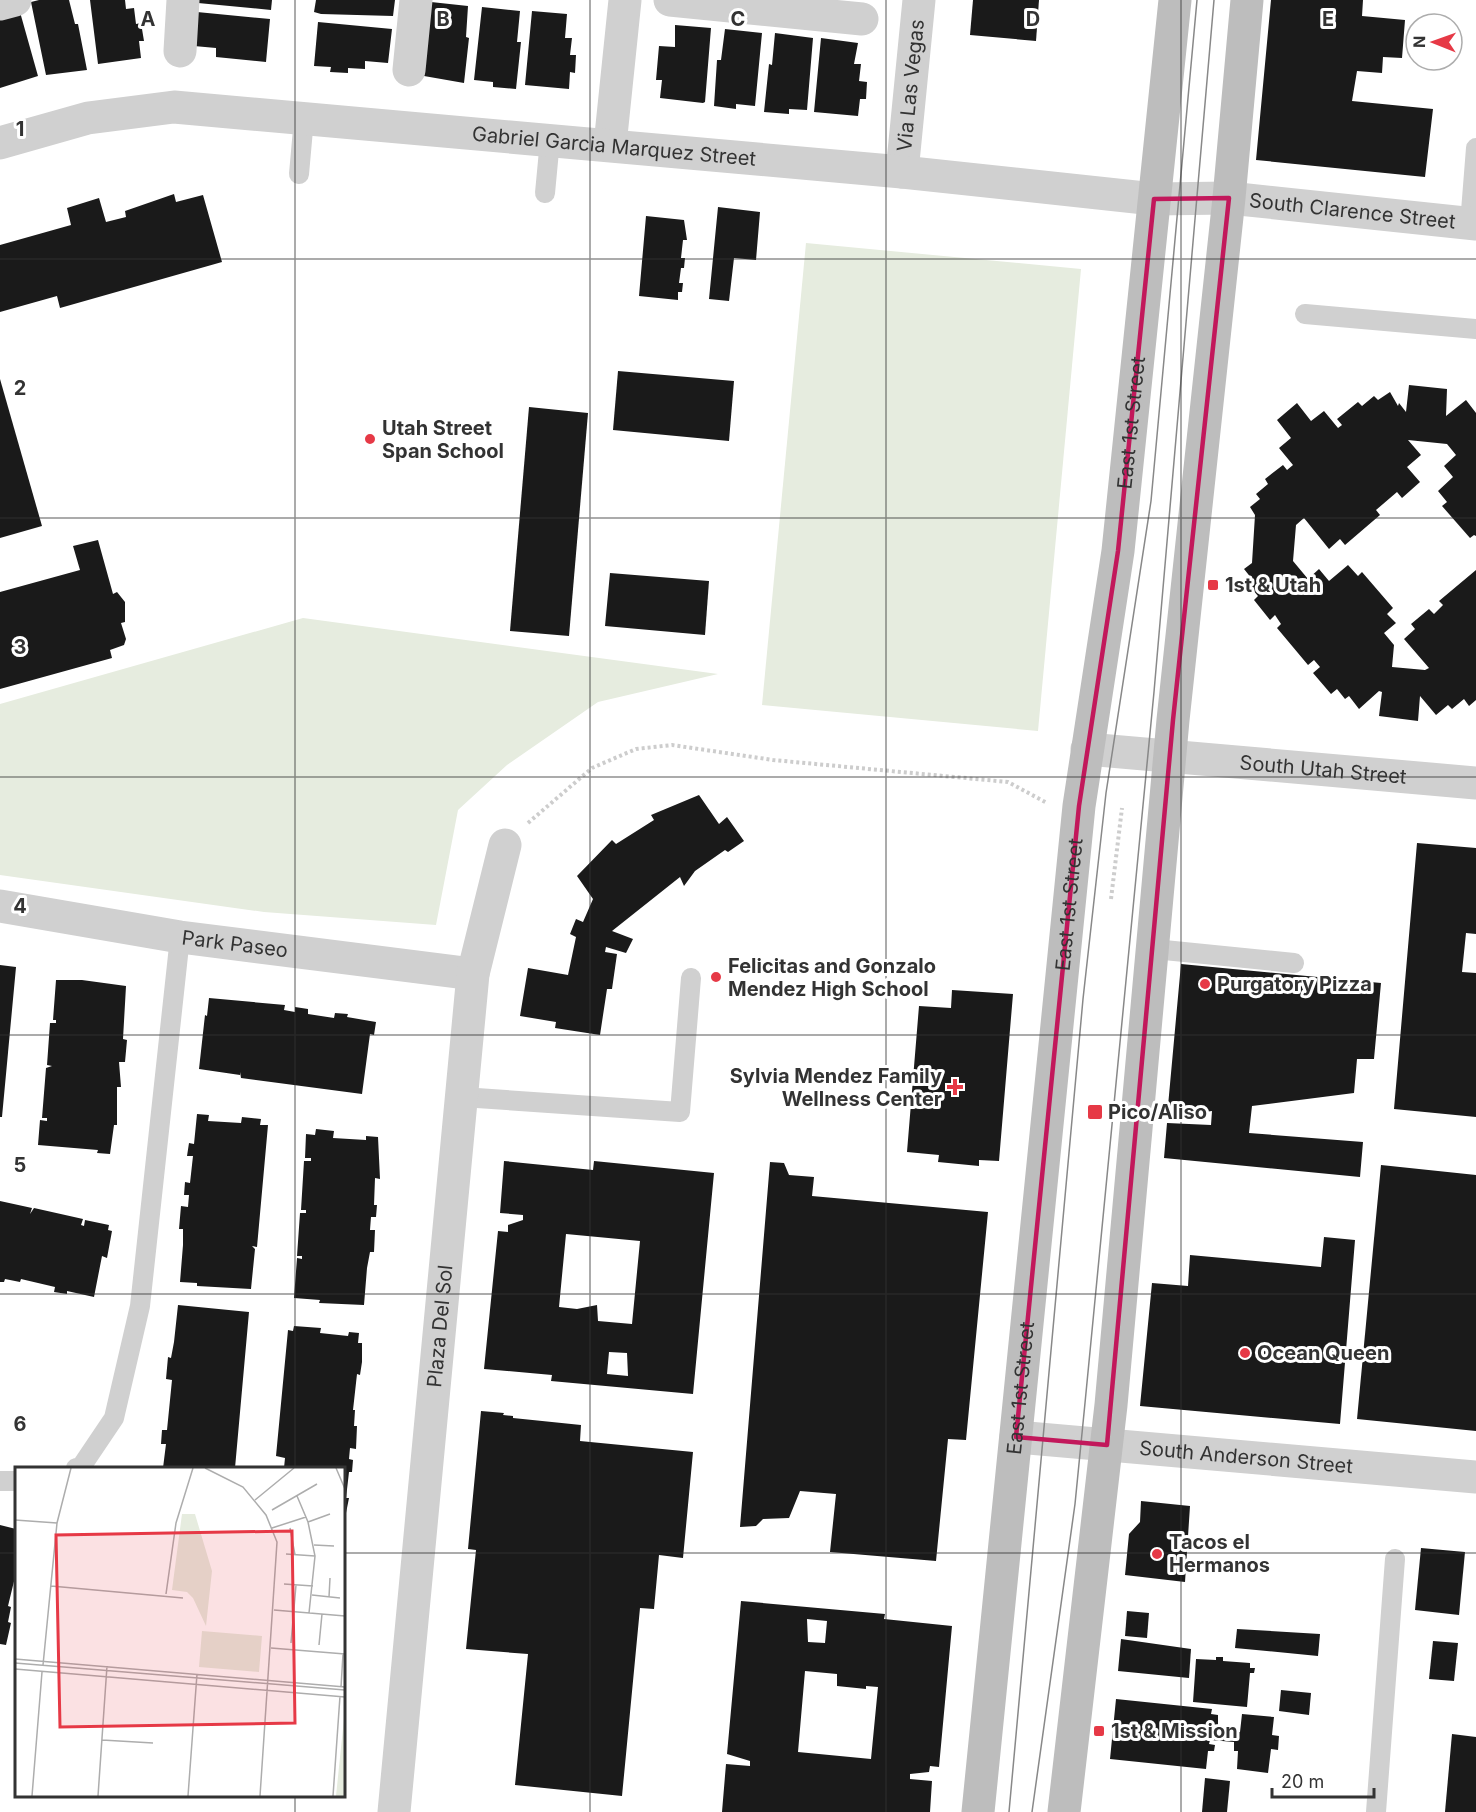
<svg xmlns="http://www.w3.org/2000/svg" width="1476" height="1812" viewBox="0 0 1476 1812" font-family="Inter,sans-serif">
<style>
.green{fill:#e6ecdf}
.building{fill:#1a1a1a;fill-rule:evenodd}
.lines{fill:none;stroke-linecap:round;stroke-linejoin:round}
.path{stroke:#cdcdcd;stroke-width:4;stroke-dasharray:3 3;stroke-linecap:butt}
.service{stroke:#d0d0d0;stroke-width:20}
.minor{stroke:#d0d0d0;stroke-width:33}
.tertiary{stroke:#d0d0d0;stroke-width:33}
.secondary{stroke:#bdbdbd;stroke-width:33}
.tram{stroke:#888;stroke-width:1.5}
.marked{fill:none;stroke:#c2185b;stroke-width:4.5;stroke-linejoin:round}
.grid{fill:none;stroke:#333;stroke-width:1.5;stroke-opacity:0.55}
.poi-dot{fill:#e63946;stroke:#fff;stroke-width:2}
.labels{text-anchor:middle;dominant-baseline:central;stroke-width:6;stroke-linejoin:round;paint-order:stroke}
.street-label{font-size:20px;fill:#333;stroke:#fff}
.poi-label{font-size:20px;font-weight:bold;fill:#333;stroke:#fff;text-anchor:start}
.inset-road{fill:none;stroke:#adadad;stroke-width:1.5}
.view{fill:#e63946;fill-opacity:0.15;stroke:#e63946;stroke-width:3}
.inset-edge{fill:none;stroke:#333;stroke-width:3}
.grid-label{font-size:20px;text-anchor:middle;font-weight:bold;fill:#333;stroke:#fff;stroke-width:6;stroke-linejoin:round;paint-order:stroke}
</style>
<rect width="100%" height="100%" fill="#fff"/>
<g class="green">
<polygon points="806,243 1081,269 1038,731 762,705"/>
<polygon points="303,618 718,674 598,702 507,765 458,810 436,925 264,912 0,875 0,704"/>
</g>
<g class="building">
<polygon points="39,0 69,0 75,24 78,24 87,70 46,75 31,2"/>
<polygon points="90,0 125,0 126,9 134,8 136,24 141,23 144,41 139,41 141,58 98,64"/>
<polygon points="198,0 272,0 271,10 198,3"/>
<polygon points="316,0 395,0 393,16 321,14 314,12"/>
<polygon points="973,0 1039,0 1036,41 970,35"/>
<polygon points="1271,0 1363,0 1362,16 1405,20 1402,58 1383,57 1382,73 1357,71 1352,101 1433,109 1425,177 1256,160"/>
<polygon points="431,2 468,6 466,37 469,38 464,83 424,76"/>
<polygon points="18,5 38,76 0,88 0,10"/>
<polygon points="482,7 520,11 517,42 521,42 516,89 493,87 493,82 474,80"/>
<polygon points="532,11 567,14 565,38 572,38 570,55 576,55 575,73 570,72 569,89 525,85"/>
<polygon points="197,12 270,19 266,62 216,57 216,48 194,46"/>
<polygon points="318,22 392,29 388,63 365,61 365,69 348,68 348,73 330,72 331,67 314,66"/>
<polygon points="675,25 711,28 705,102 703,103 660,98 662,80 656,80 659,46 675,47"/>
<polygon points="725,29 762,33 755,106 736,104 736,109 714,106 717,60 721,60"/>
<polygon points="775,33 813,38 807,110 789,109 789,114 764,112 769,64 772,65"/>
<polygon points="821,38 858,43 854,64 861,64 859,81 867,82 866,99 860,99 858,116 814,112"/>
<polygon points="174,194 176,202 203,195 222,262 60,308 57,296 0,312 0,245 71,225 67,208 99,198 106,222 126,217 125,211"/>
<polygon points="718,207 760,212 756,260 734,258 729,301 709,299"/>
<polygon points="646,216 684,220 687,240 683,240 681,258 685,258 684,268 681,268 679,283 683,283 682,292 678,292 678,300 639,296"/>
<polygon points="618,371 734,381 729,441 613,430"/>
<polygon points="0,379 42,526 0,538"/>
<polygon points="1409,385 1447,389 1446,416 1466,400 1476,413 1476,536 1474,535 1470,538 1442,506 1447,502 1438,491 1453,477 1444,466 1456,455 1447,444 1408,440 1421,455 1407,467 1420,482 1402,498 1397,492 1376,510 1380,515 1345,545 1340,539 1329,549 1304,518 1296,525 1293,561 1308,579 1319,569 1329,581 1348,565 1358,576 1362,572 1393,608 1387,614 1396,623 1384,633 1394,645 1392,667 1425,670 1429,668 1404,639 1415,629 1411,624 1429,609 1434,614 1443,605 1439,601 1476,570 1476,700 1469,706 1464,699 1452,709 1448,705 1436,715 1420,696 1418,721 1379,716 1382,692 1379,691 1359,709 1349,696 1345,699 1337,689 1331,694 1313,673 1320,667 1314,660 1308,665 1277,628 1281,624 1275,615 1270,620 1254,600 1258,596 1247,583 1252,579 1244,569 1252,563 1255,515 1250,507 1260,499 1256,494 1268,484 1265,479 1283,465 1287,470 1293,465 1279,448 1291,438 1277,420 1297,403 1311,421 1324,411 1338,428 1342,425 1337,419 1358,402 1362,406 1374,396 1378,400 1390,392 1398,406 1399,403 1406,412"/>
<polygon points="529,407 588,413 569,636 510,631"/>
<polygon points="98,540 113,594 117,592 125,602 125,622 121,623 126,639 124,645 110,650 112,658 0,689 0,592 80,570 73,546"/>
<polygon points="610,573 709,581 705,635 605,626"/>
<polygon points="699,795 719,824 727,817 744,841 728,852 725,850 695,871 684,886 680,877 612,931 633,939 626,953 606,947 605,952 617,954 612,989 607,989 600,1035 555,1028 556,1022 520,1016 528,968 568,975 576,937 570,934 576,919 583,922 593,899 577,876 612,840 616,844 654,820 651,815"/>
<polygon points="1417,843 1476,848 1476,934 1466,933 1462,972 1476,973 1476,1117 1394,1109"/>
<polygon points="1181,964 1381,983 1374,1059 1357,1059 1354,1093 1252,1106 1249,1133 1363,1142 1360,1177 1164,1158 1167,1123 1211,1125 1212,1111 1167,1117"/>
<polygon points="0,965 16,967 2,1117 0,1117"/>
<polygon points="56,980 82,980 126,986 123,1039 127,1040 125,1062 119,1062 121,1087 117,1087 117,1125 114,1125 110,1154 97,1153 98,1150 38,1145 40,1120 47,1121 47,1118 42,1118 46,1068 52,1066 47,1065 50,1023 56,1023 56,1020 53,1020"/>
<polygon points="952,990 1013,994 999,1161 979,1160 979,1166 938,1162 939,1155 907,1152 919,1006 951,1008"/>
<polygon points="209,998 285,1005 284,1010 295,1012 295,1007 308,1009 308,1014 334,1018 335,1013 348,1014 347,1017 376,1022 374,1035 370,1034 362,1094 241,1078 240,1072 240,1075 199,1069 205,1015 207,1016"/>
<polygon points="197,1114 209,1115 208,1121 241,1123 242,1117 261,1119 260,1125 268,1125 257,1247 252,1246 255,1249 251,1289 197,1286 197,1283 180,1282 183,1245 183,1229 179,1229 181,1206 188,1207 189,1195 184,1195 185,1182 190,1183 193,1156 187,1156 189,1143 194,1144"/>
<polygon points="316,1129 334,1131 333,1138 366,1140 366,1136 378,1137 380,1179 375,1178 374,1205 377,1205 376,1217 371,1217 370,1230 375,1230 374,1252 370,1252 367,1268 364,1305 319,1303 320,1300 294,1298 297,1258 302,1259 302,1256 297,1256 300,1213 306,1213 306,1210 301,1210 304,1161 311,1161 311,1158 305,1158 306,1134 315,1135"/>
<path d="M504 1161 593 1170 594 1161 714 1173 693 1394 551 1381 552 1375 484 1369 498 1231 508 1232V1225L523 1220V1215L500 1213ZM566 1234 640 1241 632 1324 598 1321 597 1305 577 1309 559 1307ZM609 1352 627 1353 628 1376 607 1374Z"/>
<polygon points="770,1162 784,1163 789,1175 814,1177 812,1196 988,1212 966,1440 948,1439 936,1561 830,1552 836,1494 800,1491 789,1518 763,1519 756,1526 740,1527"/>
<polygon points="1381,1165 1476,1175 1476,1431 1357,1419"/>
<polygon points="0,1201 32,1208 30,1214 34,1208 83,1219 81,1225 84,1226 85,1220 109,1225 108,1230 112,1231 107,1258 102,1256 94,1297 67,1291 67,1294 54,1292 55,1287 21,1279 20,1282 5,1279 4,1282 0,1282"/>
<polygon points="1324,1237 1355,1240 1340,1424 1140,1406 1152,1283 1188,1286 1190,1255 1321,1267"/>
<polygon points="178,1305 249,1312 235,1468 163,1468 166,1444 161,1444 162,1430 167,1430 172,1380 166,1379 168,1357 171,1358 174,1342"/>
<polygon points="294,1326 321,1328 320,1333 348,1336 349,1332 359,1333 358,1343 362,1343 362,1362 360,1375 357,1374 353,1410 355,1410 354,1426 357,1426 356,1449 350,1448 349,1459 353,1460 352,1472 349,1472 346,1498 349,1498 345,1518 344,1468 284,1468 285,1458 276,1456 288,1330 293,1331"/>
<polygon points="481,1411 504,1413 503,1415 513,1416 513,1418 581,1425 580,1441 693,1452 683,1558 659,1555 654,1609 640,1608 622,1796 515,1785 528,1654 466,1649 476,1550 468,1549"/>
<polygon points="1141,1501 1190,1506 1185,1582 1125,1575 1129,1534 1140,1522"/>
<polygon points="0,1525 16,1529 16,1573 8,1606 11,1607 8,1622 11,1623 6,1645 0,1644"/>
<polygon points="1421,1548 1465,1552 1459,1615 1415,1610"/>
<path d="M741 1601 885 1614 884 1619 952 1626 939 1767 930 1766 929 1772 910 1774V1779L932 1781 930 1812H722L726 1764 750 1766V1761L727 1754ZM807 1619 827 1621 825 1643 808 1642ZM805 1671 837 1674V1686L866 1689V1686L878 1687 871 1759 798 1752Z"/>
<polygon points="1127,1611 1149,1613 1147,1638 1125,1636"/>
<polygon points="1237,1629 1320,1634 1318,1656 1235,1648"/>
<polygon points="1121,1639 1191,1649 1189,1678 1118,1671"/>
<polygon points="1433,1641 1458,1643 1454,1681 1429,1679"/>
<polygon points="1216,1657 1223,1657 1223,1661 1250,1663 1250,1668 1255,1668 1254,1673 1250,1673 1247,1707 1193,1702 1196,1659 1216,1660"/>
<polygon points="1281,1690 1311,1693 1309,1715 1279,1711"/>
<polygon points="1116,1699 1212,1709 1211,1714 1218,1715 1218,1725 1210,1724 1210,1733 1235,1735 1235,1732 1240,1732 1242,1714 1274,1717 1272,1735 1279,1736 1278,1750 1271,1749 1268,1773 1237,1769 1238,1751 1234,1751 1234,1742 1210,1740 1209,1744 1215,1745 1214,1751 1208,1751 1206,1769 1110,1759"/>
<polygon points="1452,1734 1476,1737 1476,1812 1445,1812"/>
<polygon points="1205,1778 1230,1781 1227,1812 1202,1812"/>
</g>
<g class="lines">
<g class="path">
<polyline points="528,823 592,768 636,749 672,745 773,760 1008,782 1047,803"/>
<polyline points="1111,899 1122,808"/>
</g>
<g class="service">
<polyline points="299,174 304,118"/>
<polyline points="545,193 550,140"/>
<polyline points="1470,224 1476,148"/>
<polyline points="1305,314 1476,329"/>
<polyline points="1154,949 1294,963"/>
<polyline points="462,1097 680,1112 691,978"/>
<polyline points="76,1468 81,1467 114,1418 140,1306 180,937"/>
<polyline points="0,1481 16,1481"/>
<polyline points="1376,1812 1395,1559"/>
</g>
<g class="minor">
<polyline points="670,0 862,19"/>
<polyline points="0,4 15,0"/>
<polyline points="180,51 183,0"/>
<polyline points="409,70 416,0"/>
<polyline points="610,145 625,0"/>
<path id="s1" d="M902 172 919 0"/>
<path id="s2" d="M1229 198 1476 224"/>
<path id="s3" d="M1087 749 1476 783"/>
<path id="s4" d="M0 906 180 937 473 974"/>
<path id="s5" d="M1016 1437 1476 1477"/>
<path id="s6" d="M394 1812 473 974 505 845"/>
</g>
<path class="tertiary" id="s7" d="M0 143 88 118 174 107 902 172 1154 199 1229 198"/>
<g class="secondary">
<path id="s8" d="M978 1812 1079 806 1118 551 1175 0"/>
<polyline points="1064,1812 1111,1405 1173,720 1229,198 1247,0"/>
</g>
<g class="tram">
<polyline points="1009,1812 1083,999 1106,793 1151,501 1197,0"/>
<polyline points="1032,1812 1075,1504 1085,1403 1154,692 1214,0"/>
</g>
</g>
<path class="marked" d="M1229 198 1173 720 1107 1445 1016 1437 1079 806 1118 551 1154 199Z"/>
<path class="grid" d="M295 0V1468M590 0V1812M886 0V1812M1181 0V1812M0 259H1476M0 518H1476M0 777H1476M0 1035H1476M0 1294H1476M0 1553H16M344 1553H1476M295 1796V1812"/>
<g class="poi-dot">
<circle cx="370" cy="439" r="6"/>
<rect x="1207" y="579" width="12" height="12" rx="3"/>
<circle cx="716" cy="977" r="6"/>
<circle cx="1205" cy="984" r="6"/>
<path d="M952 1078h6v6h6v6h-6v6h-6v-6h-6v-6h6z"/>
<rect x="1087" y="1104" width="16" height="16" rx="3"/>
<circle cx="1245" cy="1353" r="6"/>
<circle cx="1157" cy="1554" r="6"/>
<rect x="1093" y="1725" width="12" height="12" rx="3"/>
</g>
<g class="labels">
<g class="street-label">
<text stroke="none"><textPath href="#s1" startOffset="87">Via Las Vegas</textPath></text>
<text stroke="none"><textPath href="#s7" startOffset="620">Gabriel Garcia Marquez Street</textPath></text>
<text stroke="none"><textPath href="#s2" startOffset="124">South Clarence Street</textPath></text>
<text stroke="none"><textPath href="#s8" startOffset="1398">East 1st Street</textPath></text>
<text stroke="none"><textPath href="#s3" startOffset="237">South Utah Street</textPath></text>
<text stroke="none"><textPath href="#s8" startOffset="912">East 1st Street</textPath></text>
<text stroke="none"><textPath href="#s4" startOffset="238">Park Paseo</textPath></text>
<text stroke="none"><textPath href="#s6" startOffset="488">Plaza Del Sol</textPath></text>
<text stroke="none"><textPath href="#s8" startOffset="426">East 1st Street</textPath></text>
<text stroke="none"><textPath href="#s5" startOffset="231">South Anderson Street</textPath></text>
</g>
<g class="poi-label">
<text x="382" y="428">Utah Street<tspan x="382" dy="23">Span School</tspan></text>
<text x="1225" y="585">1st &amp; Utah</text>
<text x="728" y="966">Felicitas and Gonzalo<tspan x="728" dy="23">Mendez High School</tspan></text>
<text x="1217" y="984">Purgatory Pizza</text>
<text x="942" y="1076" text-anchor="end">Sylvia Mendez Family<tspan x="942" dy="23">Wellness Center</tspan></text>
<text x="1108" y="1112">Pico/Aliso</text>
<text x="1257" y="1353">Ocean Queen</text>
<text x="1169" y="1542">Tacos el<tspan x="1169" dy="23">Hermanos</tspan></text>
<text x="1111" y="1731">1st &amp; Mission</text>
</g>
</g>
<g transform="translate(15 1467)">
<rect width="330" height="330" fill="#fff"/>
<path d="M167 47H180L197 104 191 159 178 131 172 125 157 123ZM187 164 247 169 244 205 184 200ZM330 242V329H321Z" fill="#e6ecdf"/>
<path class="inset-road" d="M190 1 228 20 251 48 262 75 245 329M321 1 330 22M282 29 293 55 300 89 294 146M240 33 279 1M257 43 302 17M0 53 42 56M293 55 315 47M257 61 291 50M275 61 280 88M299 78 319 79M271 87 300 89M269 117 298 119M36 119 168 131M151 127 161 56 178 1M297 128 325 131M314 130 315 111M259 143 330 149M276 176 281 118M304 178 307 147M256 181 330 187M0 192 330 220M0 196 330 223M28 198 42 56 56 1M0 202 330 230M326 220 328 187M87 273 138 276M17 329 27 205M83 329 92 199M173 329 182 207M318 329 325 229"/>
<path class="view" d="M277 64 280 256 45 260 41 68Z"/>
<rect width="330" height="330" class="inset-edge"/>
</g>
<g class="grid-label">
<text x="148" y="26">A</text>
<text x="443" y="26">B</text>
<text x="738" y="26">C</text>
<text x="1033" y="26">D</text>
<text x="1328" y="26">E</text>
<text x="20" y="136">1</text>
<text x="20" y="395">2</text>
<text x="20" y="654">3</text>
<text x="20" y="913">4</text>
<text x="20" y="1172">5</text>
<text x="20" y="1431">6</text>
</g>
<g transform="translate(1434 42) rotate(271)"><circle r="28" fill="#ffffff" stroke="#adadad" stroke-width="1.5"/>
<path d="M0-4.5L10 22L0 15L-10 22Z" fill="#e63946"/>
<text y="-9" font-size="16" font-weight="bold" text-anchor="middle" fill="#333333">N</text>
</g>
<path d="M1272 1788v9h102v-9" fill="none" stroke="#333333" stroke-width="3"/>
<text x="1281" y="1788" font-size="18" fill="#333333" stroke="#ffffff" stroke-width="4.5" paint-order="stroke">20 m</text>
</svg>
